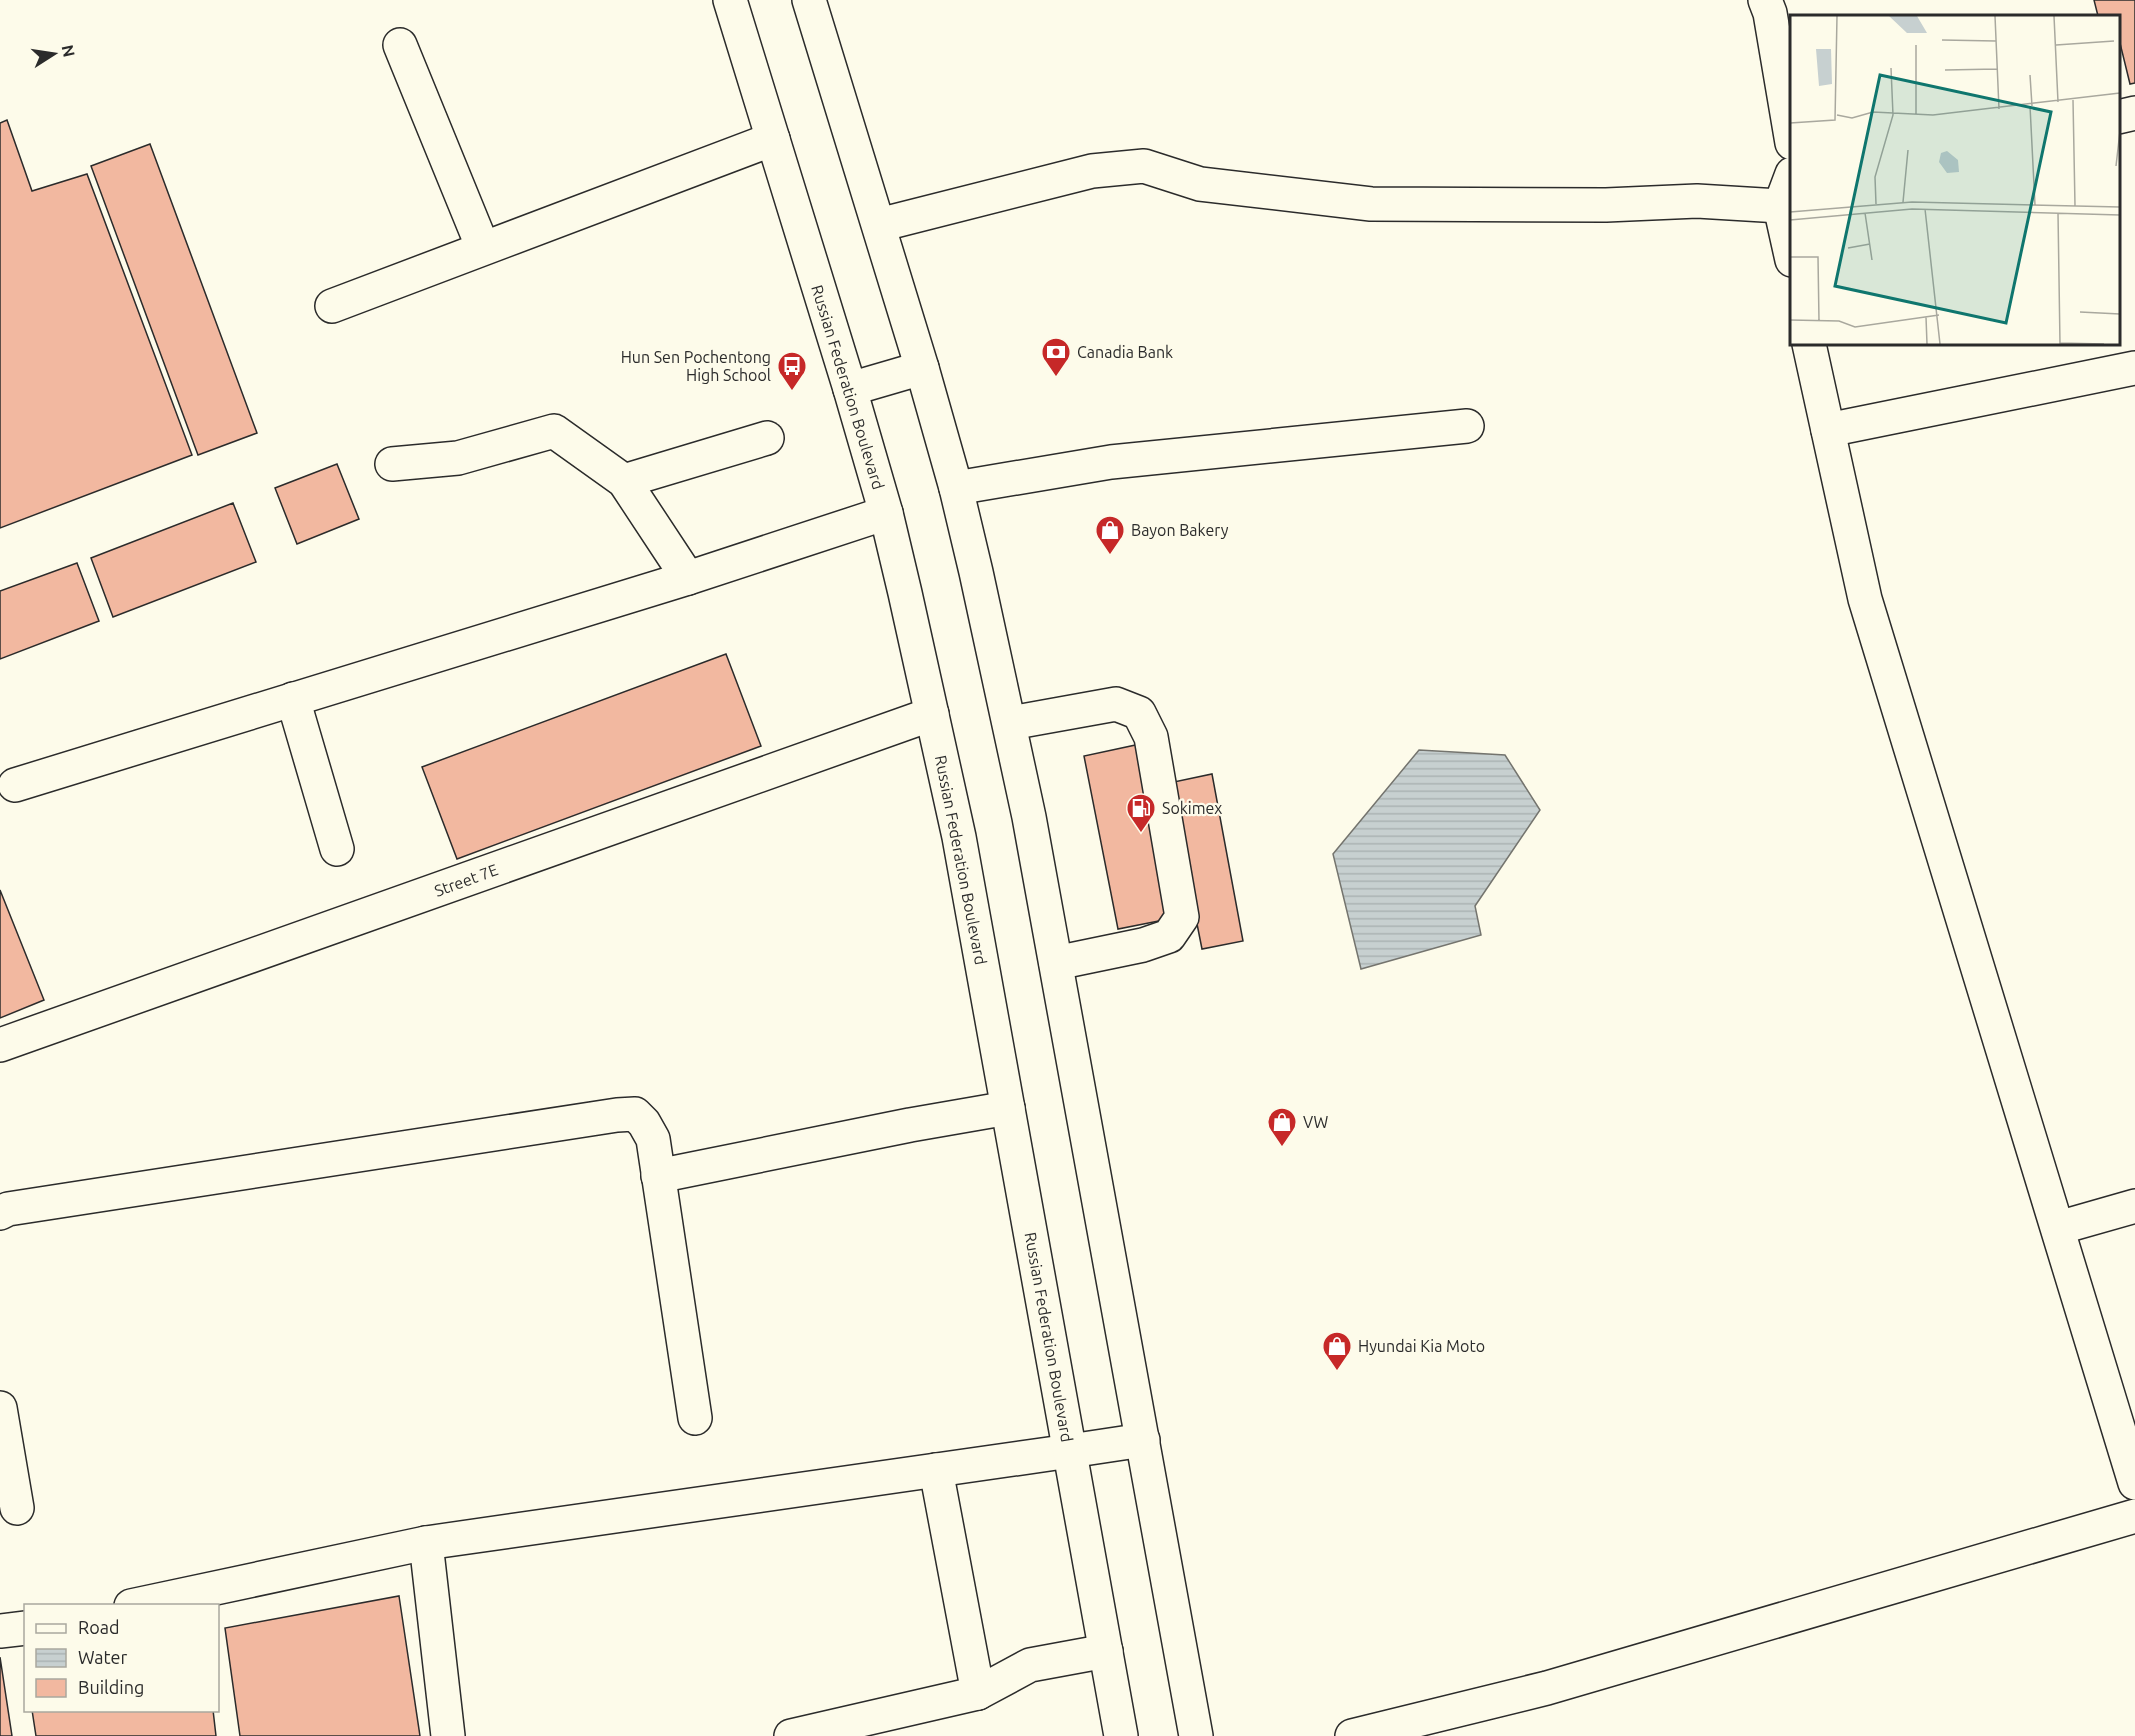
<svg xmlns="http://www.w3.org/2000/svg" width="2135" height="1736" viewBox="0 0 2135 1736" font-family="Ubuntu,sans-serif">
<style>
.water{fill:url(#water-rules);stroke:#74746e;stroke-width:1.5}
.building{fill:#f2b8a0;stroke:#2b2b2b;stroke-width:1.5}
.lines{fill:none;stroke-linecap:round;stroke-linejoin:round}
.minor-casing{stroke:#2b2b2b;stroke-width:36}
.highway-casing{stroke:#2b2b2b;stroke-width:36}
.minor{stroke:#fdfbea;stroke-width:33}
.highway{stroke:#fdfbea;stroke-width:33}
.labels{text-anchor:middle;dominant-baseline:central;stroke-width:4.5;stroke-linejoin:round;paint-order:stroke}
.poi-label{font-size:16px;fill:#2b2b2b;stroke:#fdfbea;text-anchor:start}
.street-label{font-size:16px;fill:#2b2b2b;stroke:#fdfbea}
.inset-road{fill:none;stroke:#a9a89e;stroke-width:1.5}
.view{fill:#0f766e;fill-opacity:0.15;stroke:#0f766e;stroke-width:3}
.inset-edge{fill:none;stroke:#2b2b2b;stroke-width:3}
</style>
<defs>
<pattern id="water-rules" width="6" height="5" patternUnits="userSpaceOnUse" patternTransform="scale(1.5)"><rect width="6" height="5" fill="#c7d0d0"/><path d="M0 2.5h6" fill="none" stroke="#abb3b3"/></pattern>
</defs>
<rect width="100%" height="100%" fill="#fdfbea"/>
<polygon class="water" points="1419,750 1505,755 1540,810 1475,906 1481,935 1361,969 1333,854"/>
<g class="building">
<polygon points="2094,0 2135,0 2135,83 2130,84 2118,35 2118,16 2098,16"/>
<polygon points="7,120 32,191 87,174 192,455 0,528 0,123"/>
<polygon points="150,144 257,433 198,455 91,166"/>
<polygon points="337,464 359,519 297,544 275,488"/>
<polygon points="233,503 256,562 113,617 91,558"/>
<polygon points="77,563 99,621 0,659 0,591"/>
<polygon points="726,654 761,746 457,859 422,767"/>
<polygon points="1145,743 1179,917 1118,929 1084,756"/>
<polygon points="1212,774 1243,941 1202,949 1169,783"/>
<polygon points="0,890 44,1000 0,1018"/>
<polygon points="399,1596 420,1736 240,1736 225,1628"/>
<polygon points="0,1657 12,1736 0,1736"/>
<polygon points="32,1710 213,1710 216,1736 36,1736"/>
</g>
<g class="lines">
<g class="minor-casing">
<g id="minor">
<polyline points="1765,0 1770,13 1792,143"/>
<polyline points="400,45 483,248"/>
<polyline points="2118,117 2135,113"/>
<polyline points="1792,174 1780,206 1792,260"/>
<polyline points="879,225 1092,171 1144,166 1200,184 1371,204 1606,205 1697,201 1780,206 1792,203"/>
<polyline points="332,306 773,139"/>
<polyline points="1809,344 1865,599 2135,1483"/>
<polyline points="1828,430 2135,368"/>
<polyline points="392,464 458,458 554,431 624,481 688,578"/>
<polyline points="624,481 767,438"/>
<polyline points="956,488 1111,462 1467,426"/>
<polyline points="293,699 337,849"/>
<polyline points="1010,723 1116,704 1139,713 1151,737 1182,917 1169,936 1143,945 1056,963"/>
<polyline points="15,785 688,578 886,513"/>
<polyline points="0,1045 932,714"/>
<polyline points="658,1176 910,1125 1008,1108"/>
<polyline points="0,1213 8,1209 617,1115 635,1114 644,1123 653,1139 695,1418"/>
<polyline points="2058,1228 2135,1206"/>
<polyline points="0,1408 17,1508"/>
<polyline points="936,1470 978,1693"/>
<polyline points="426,1543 448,1736"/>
<polyline points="131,1606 426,1543 1070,1451"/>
<polyline points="0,1631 26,1628"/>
<polyline points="791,1736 978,1693 1030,1665 1106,1651"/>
<polyline points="1352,1736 1547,1688 2135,1516"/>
</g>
</g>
<g class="highway-casing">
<g id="highway">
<polyline points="730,0 850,389 886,513 905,593 959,837 1121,1736"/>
<polyline points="809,0 922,368 956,488 976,572 1029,817 1196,1736"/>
<polyline points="850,389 922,368"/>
<polyline points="1070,1451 1143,1440"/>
</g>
</g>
<use href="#minor" class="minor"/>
<use href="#highway" class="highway"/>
</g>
<defs>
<g id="bank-pin" transform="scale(1.5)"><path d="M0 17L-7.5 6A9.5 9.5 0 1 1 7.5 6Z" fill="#c62828" stroke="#fdfbea"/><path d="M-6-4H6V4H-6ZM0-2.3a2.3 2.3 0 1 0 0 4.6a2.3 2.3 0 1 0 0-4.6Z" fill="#fff"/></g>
<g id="bus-pin" transform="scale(1.5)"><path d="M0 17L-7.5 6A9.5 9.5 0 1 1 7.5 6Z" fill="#c62828" stroke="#fdfbea"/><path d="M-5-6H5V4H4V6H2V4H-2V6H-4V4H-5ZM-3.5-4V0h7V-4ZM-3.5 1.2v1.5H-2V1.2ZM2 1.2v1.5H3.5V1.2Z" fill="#fff"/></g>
<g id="shop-pin" transform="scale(1.5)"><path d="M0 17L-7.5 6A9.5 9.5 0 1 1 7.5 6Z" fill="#c62828" stroke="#fdfbea"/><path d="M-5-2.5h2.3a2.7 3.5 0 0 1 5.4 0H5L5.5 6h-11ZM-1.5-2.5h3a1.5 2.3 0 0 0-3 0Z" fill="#fff"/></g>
<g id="fuel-pin" transform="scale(1.5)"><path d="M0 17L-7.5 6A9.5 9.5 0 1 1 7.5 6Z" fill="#c62828" stroke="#fdfbea"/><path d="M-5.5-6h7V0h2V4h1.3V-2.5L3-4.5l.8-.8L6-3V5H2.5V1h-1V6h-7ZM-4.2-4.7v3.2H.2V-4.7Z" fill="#fff"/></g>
</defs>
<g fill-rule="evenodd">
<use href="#bank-pin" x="1056" y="352"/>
<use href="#bus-pin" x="792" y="366"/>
<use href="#shop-pin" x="1110" y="530"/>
<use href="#fuel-pin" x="1141" y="808"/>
<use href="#shop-pin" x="1282" y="1122"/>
<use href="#shop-pin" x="1337" y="1346"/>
</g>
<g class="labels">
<g class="poi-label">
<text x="1077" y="352">Canadia Bank</text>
<text x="771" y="357" text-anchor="end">Hun Sen Pochentong<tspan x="771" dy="18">High School</tspan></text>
<text x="1131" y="530">Bayon Bakery</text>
<text x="1162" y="808">Sokimex</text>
<text x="1303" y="1122">VW</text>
<text x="1358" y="1346">Hyundai Kia Moto</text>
</g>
<g class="street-label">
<text transform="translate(848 387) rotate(73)">Russian Federation Boulevard</text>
<text transform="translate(961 860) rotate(79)">Russian Federation Boulevard</text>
<text transform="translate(466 880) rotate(-20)">Street 7E</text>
<text transform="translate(1049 1337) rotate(80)">Russian Federation Boulevard</text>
</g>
</g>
<g transform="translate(1790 15)">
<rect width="330" height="330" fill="#fdfbea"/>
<path d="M99 1H127L137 18H117ZM26 34H41L42 69 29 71ZM157 136 168 145 169 157 157 158 149 147 151 138Z" fill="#c7d0d0"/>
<path class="inset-road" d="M205 1 209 94M264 1 268 87M152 25 206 26M266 30 324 26M155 55 207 54M240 60 242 91M283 85 285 191M240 91 245 190M47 100 62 103 83 97 143 100 330 78M126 100V30M0 108 45 105 47 1M326 151 330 116M113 187 118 135M86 189 85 162 103 100 101 53M135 194 150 329M0 197 122 187 330 192M75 198 82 245M268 198 270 329M0 205 122 194 330 200M58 233 80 229M0 242H28L29 306M290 297 330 299M136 302 137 329M0 305 49 306 65 312 149 300M270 328 314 329"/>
<path class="view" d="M90 60 261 97 216 308 45 271Z"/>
<rect width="330" height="330" class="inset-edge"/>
</g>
<rect x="24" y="1604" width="195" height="108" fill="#fdfbea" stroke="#a9a89e" stroke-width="1.5"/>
<rect x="36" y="1624" width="30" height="9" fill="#fdfbea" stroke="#a9a89e" stroke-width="1.5"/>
<text x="78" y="1634" font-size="18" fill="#2b2b2b">Road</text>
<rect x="36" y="1649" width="30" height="18" fill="url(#water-rules)" stroke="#a9a89e" stroke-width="1.5"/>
<text x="78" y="1664" font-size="18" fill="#2b2b2b">Water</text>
<rect x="36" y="1679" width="30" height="18" fill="#f2b8a0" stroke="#a9a89e" stroke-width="1.5"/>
<text x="78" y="1694" font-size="18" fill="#2b2b2b">Building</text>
<g transform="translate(54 54) rotate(78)" stroke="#fdfbea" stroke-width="4.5" paint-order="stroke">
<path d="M0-4.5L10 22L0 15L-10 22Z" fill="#2b2b2b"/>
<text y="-9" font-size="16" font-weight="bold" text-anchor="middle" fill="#2b2b2b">N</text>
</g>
</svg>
